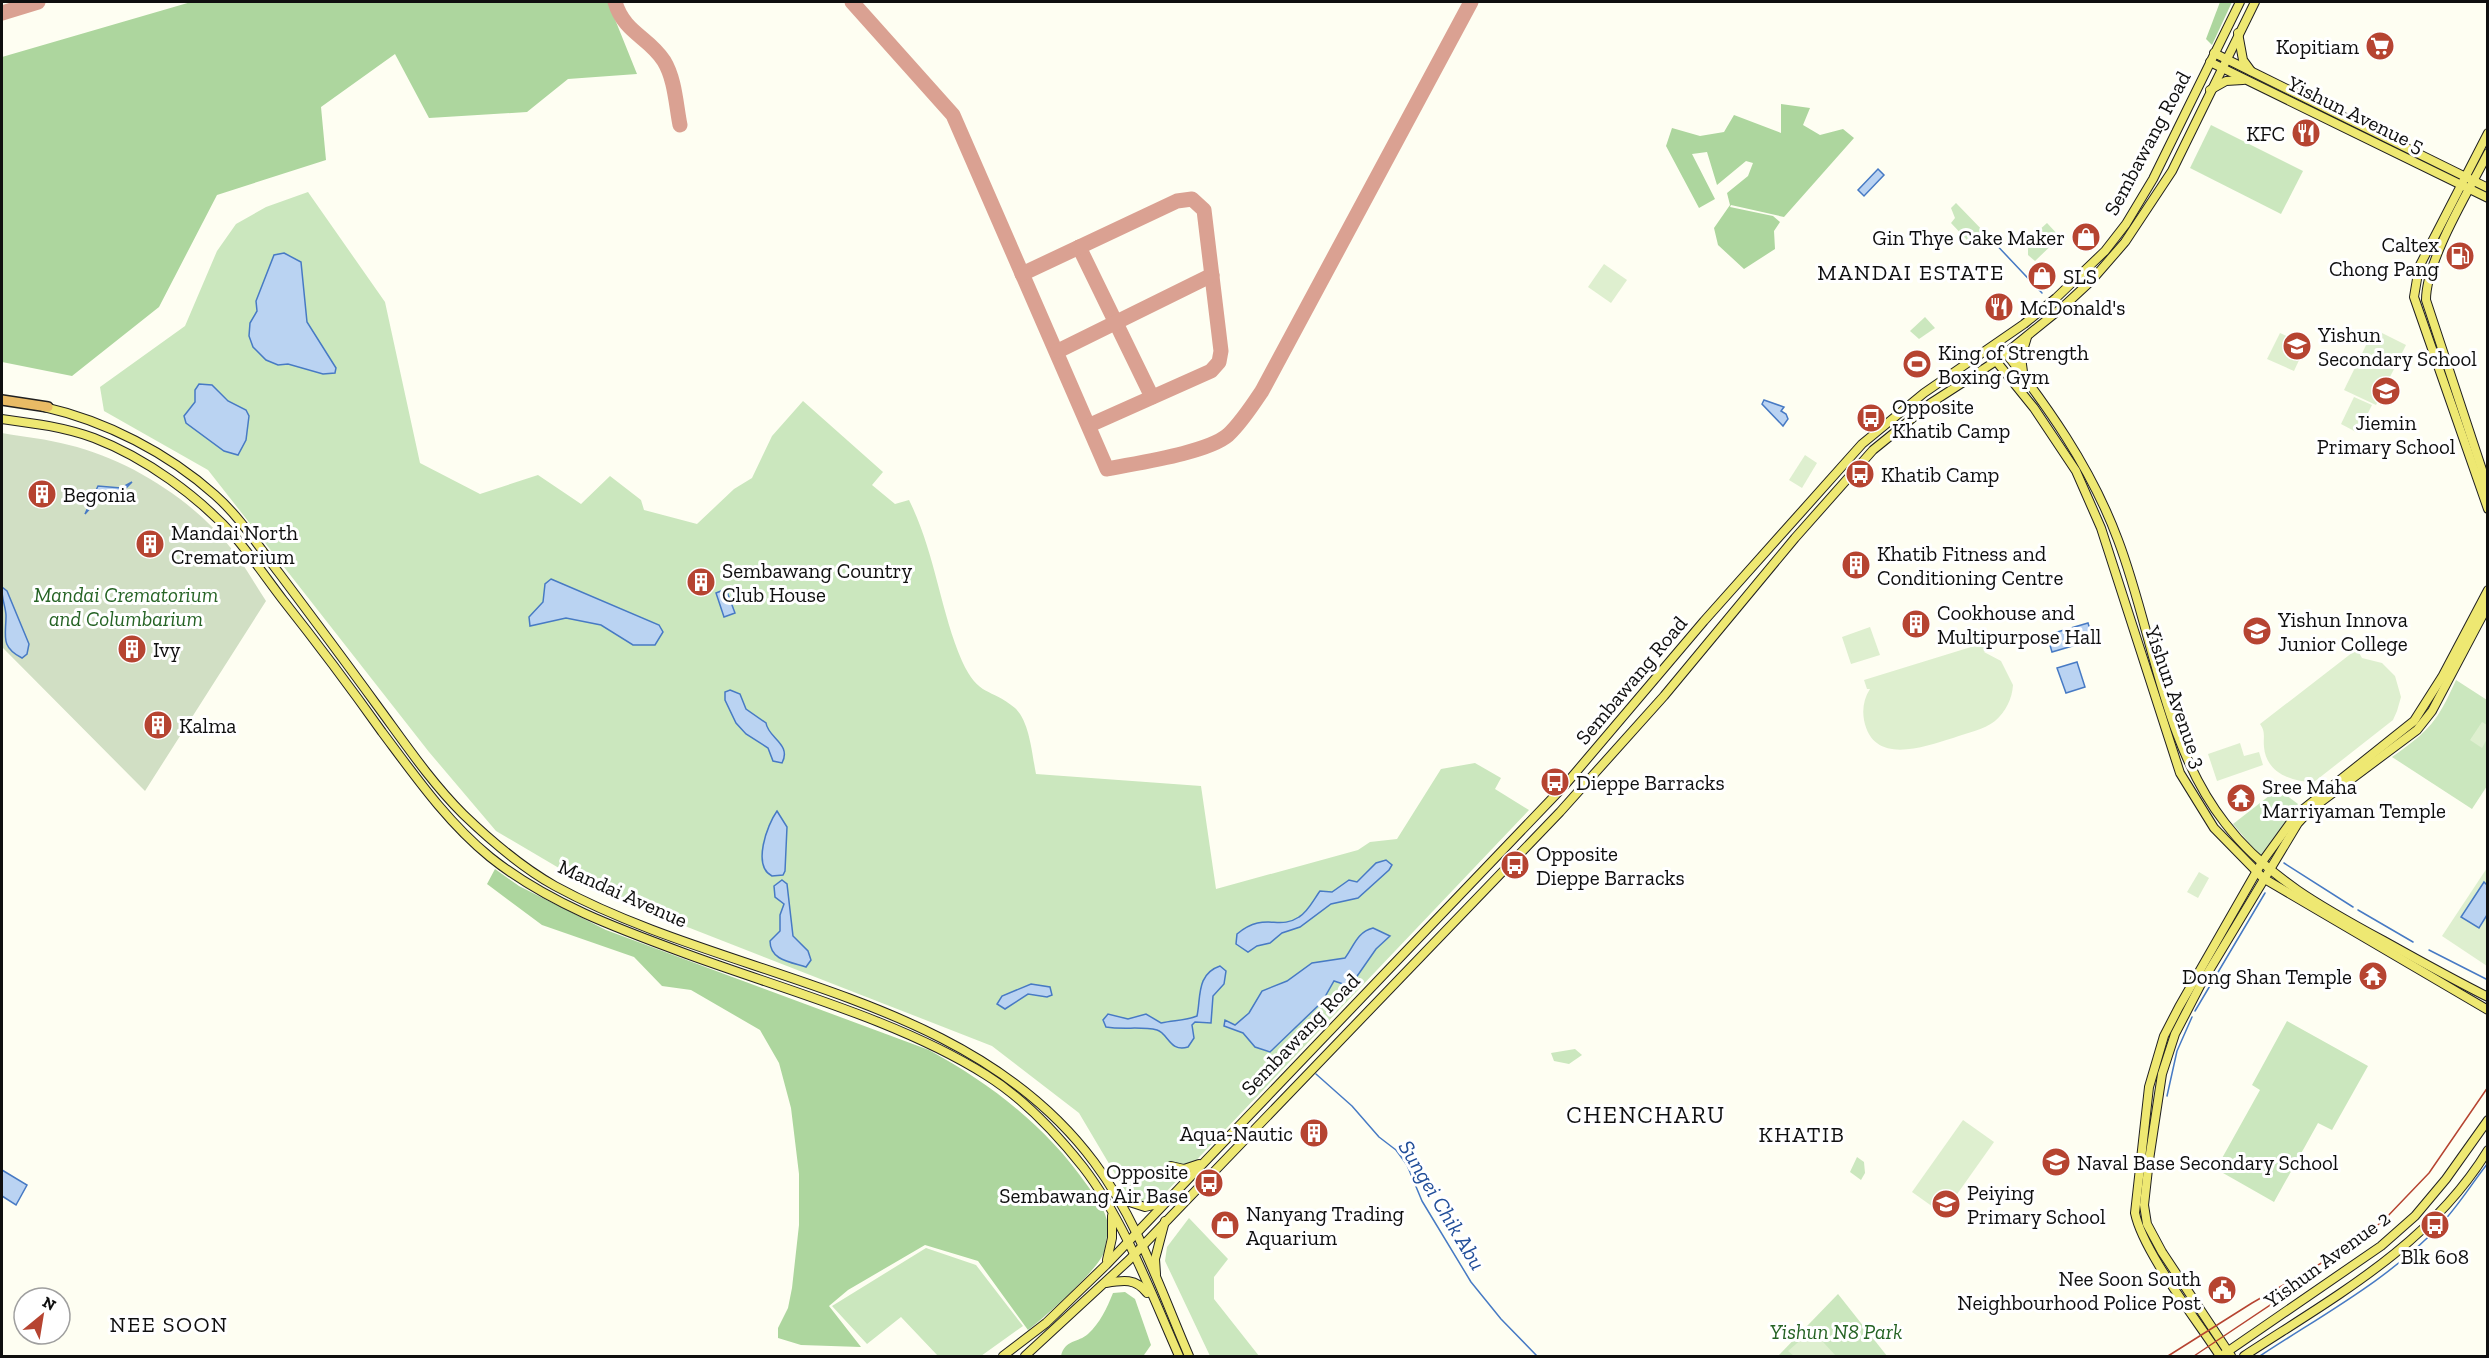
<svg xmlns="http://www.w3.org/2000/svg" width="2489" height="1358" viewBox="0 0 2489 1358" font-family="'Zilla Slab',serif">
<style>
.green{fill:#cbe7be}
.forest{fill:#add69e}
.cemetery{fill:#d1dfc4}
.pitch{fill:#deefcf}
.water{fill:#bad3f2;stroke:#477ac4;stroke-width:1.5}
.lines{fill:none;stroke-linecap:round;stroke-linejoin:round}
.stream{stroke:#477ac4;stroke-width:1.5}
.taxiway{stroke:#daa192;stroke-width:15}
.major-casing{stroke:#202020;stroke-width:10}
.highway-casing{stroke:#202020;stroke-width:12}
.major{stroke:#eee872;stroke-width:8}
.highway{stroke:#e9bb65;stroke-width:9}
.rail{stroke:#b64431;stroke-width:1.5}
.labels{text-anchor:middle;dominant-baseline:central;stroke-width:6;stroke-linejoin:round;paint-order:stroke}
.poi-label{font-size:21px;fill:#0f0f0f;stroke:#fff;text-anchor:start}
.street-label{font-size:21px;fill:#0f0f0f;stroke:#fff}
.park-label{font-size:21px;font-style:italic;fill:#256324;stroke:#fff}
.neighbourhood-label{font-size:22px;letter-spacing:1.5px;fill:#0f0f0f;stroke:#fff}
.water-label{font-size:22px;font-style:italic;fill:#214e99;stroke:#fff}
.quarter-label{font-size:24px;letter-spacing:1.5px;fill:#0f0f0f;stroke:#fff}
</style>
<rect width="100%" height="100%" fill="#fefef2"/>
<g class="green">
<polygon points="2211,125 2303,171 2281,214 2190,168"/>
<path d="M308 192 385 302 420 463 480 494 538 475 581 504 610 476 641 500 644 510 697 524 734 489 752 478 772 436 803 401 883 472 872 485 895 504 909 500C935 552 940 610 962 661 979 698 990 687 1015 708 1030 722 1032 755 1036 774L1201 786 1216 889 1358 850 1370 842 1397 839 1441 769 1475 763 1501 778 1495 789 1529 810 1166 1192C1150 1204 1139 1205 1124 1189L1079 1113 992 1046 603 894 496 831 429 752 208 470 104 411 100 387 185 326 217 251 236 224 266 207Z"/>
<polygon points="1956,203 1988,236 1983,240 1977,240 1973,236 1968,241 1951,223 1955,218 1951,208"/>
<polygon points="2047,223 2060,237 2035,261 2028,255 2028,240"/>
<polygon points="1925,317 1935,328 1919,339 1910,331"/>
<path d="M2456 680 2487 700V786L2472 809 2392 757C2430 730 2437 722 2456 680Z"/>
<polygon points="2278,789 2298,804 2260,856 2233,824"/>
<polygon points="2287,1021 2368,1066 2332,1130 2318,1123 2274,1202 2216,1169 2260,1090 2252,1085"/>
<polygon points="1575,1049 1582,1055 1569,1064 1554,1061 1551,1053"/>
<polygon points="1857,1157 1864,1162 1865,1173 1861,1180 1850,1172"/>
<polygon points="1189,1218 1228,1259 1214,1277 1214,1299 1259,1356 1210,1356 1165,1261 1167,1247"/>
<polygon points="926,1248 976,1265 1023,1326 981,1356 938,1356 901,1317 867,1344 832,1306"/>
<polygon points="1838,1294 1887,1356 1781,1356 1779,1355"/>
</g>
<g class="forest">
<polygon points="191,2 608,2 637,74 568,79 527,112 429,118 395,54 321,107 326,160 217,195 159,307 72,376 2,362 2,57"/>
<polygon points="2220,2 2232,2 2212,45 2206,39"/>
<polygon points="1781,104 1810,108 1803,125 1820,135 1843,129 1854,138 1784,217 1731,205 1730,207 1773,216 1780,222 1774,231 1775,249 1744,269 1718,245 1714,228 1730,205 1727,193 1748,176 1753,163 1746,161 1717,185 1707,152 1692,154 1715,199 1699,208 1666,146 1672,128 1700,136 1724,132 1734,115 1781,133"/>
<path d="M495 869 519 886 606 930 929 1050C991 1084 1046 1126 1087 1185 1095 1196 1106 1210 1108 1225 1108 1232 1106 1244 1104 1252 1100 1268 1043 1319 1028 1330L978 1261 925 1245 848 1290 829 1306 861 1347 801 1345 778 1338V1328L788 1308 792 1288 799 1225V1174L791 1108 779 1063 760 1030 691 990 662 986 634 957 542 925 487 884Z"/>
<path d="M1125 1292 1135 1299 1151 1345 1144 1355 1061 1356C1065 1339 1078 1343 1088 1334 1100 1323 1107 1308 1113 1293Z"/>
</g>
<path class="cemetery" d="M2 433C24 437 47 439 69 445 128 459 193 500 230 547 244 564 254 583 266 601L145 791 2 647Z"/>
<g class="pitch">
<polygon points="1604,264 1627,280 1611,303 1588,287"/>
<polygon points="2374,329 2406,345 2376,405 2344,390"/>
<polygon points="2280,333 2306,345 2294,371 2267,359"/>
<polygon points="2354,397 2372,405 2358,433 2341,424"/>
<polygon points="1805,455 1817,463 1802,488 1789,480"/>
<polygon points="1870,627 1880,655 1851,664 1842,637"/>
<path d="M1984 643 1987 651 1984 652 2001 661 2013 685C2012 699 2006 711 1995 721 1984 730 1966 733 1953 738 1923 747 1873 766 1864 720 1862 709 1864 698 1870 689H1867L1864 680Z"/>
<path d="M2357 649 2362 658 2382 663 2395 676 2401 697 2397 711 2393 720 2314 782C2292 782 2266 773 2264 747 2263 737 2266 732 2260 724Z"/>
<polygon points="2482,722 2487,725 2487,739 2482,748 2470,740"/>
<polygon points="2240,743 2244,756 2259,752 2263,765 2217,781 2208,754"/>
<polygon points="2487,868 2487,966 2442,936"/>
<polygon points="2199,872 2209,878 2198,898 2187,892"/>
<polygon points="1963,1120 1994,1142 1943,1214 1912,1192"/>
<polygon points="1812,1330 1836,1356 1794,1356 1788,1351"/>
</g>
<g class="water">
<polygon points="1878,169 1884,175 1864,196 1858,190"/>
<polygon points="284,253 301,262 307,322 336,368 335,373 323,374 288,364 278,365 266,360 253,347 249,336 250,323 257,311 256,301 274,255"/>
<polygon points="199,384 212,385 228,401 246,410 249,416 246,440 238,455 224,451 186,423 184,416 195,402 195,390"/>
<polygon points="1764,400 1784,407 1781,411 1786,414 1788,419 1783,426 1762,404"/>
<polygon points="132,482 123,491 100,497 85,514 98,486 121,488"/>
<polygon points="551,579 659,625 663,632 655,645 633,645 601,625 566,618 530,626 529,617 543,602 545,584"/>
<path d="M2 587 7 591 29 644 27 654 22 658C0 647 6 636 6 616 6 607 1 598 2 587Z"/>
<polygon points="726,589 735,613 724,617 716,593"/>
<polygon points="2088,623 2093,640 2052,652 2047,635"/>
<polygon points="2077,662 2085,687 2066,693 2057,668"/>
<path d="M730 690 740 694 746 709 766 723C768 738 792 744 782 763L773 761 768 748 746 734 736 723 725 700V692Z"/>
<path d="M777 811 787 827 785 871 783 875 772 876C752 866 767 825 777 811Z"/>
<path d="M1386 860 1392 865 1389 870 1358 898 1331 904 1300 927 1282 933 1270 943 1257 946 1248 952 1236 944 1237 934C1265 911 1278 931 1299 917 1308 912 1314 899 1320 891L1332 892 1349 880 1357 882 1376 863Z"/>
<path d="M782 880 787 884 793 936 808 951 811 960 806 967C790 962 770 960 770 941L780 931V915L784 904 775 897 774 886Z"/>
<polygon points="2484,882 2487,885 2487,915 2479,928 2461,917"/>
<path d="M1373 928 1390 936 1376 949 1353 982 1343 984 1334 981 1322 1002 1270 1052 1255 1047 1243 1033 1224 1026 1225 1020 1235 1025 1249 1013 1262 991 1287 981 1312 963 1345 958C1354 946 1357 932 1373 928Z"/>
<path d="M1220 966 1226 971 1224 984 1213 996 1211 1023 1195 1022 1192 1025 1194 1038 1188 1047C1170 1053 1168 1033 1157 1030 1141 1026 1124 1030 1106 1027L1103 1020 1108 1014 1128 1019 1146 1014 1161 1023C1174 1020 1184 1021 1197 1016 1201 998 1196 974 1220 966Z"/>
<polygon points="1031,984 1050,987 1052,995 1047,997 1028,994 1005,1009 997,1004 1002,996"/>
<polygon points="2,1170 27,1185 16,1205 2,1196"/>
</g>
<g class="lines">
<g class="stream">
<polyline points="1989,237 2042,293"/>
<polyline points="2284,863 2353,907"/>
<polyline points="2358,910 2413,942"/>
<polyline points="2429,950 2488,980"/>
<polyline points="2195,1011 2265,893"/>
<polyline points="1316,1074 1352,1106 1379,1137 1396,1150 1407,1165 1422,1201 1471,1282 1501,1319 1537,1356"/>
<polyline points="2167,1096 2177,1051 2192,1017"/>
<path d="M2260 1356C2322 1315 2390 1279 2441 1224 2459 1205 2472 1183 2488 1163"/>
</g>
<g class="taxiway">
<path d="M615 2C624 33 649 37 664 61 675 79 676 105 680 125"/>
<path d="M852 2 953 115 1107 469C1136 463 1207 453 1228 435 1241 423 1252 406 1262 391L1471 2"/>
<polyline points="2,13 38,2"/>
<polyline points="1079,247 1152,397"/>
<polyline points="1022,274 1177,201 1192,199 1204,210 1221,351 1219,362 1211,371 1090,425"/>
<polyline points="1058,351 1212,275"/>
</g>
<g class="major-casing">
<g id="major">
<polyline points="2238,33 2243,60 2251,71"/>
<polyline points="2214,53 2488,188"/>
<polyline points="2210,62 2488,198"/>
<polyline points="2210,90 2226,81 2243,80"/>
<polyline points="2488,133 2419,267 2414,297 2488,509"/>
<path d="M2488 153C2469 191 2426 260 2426 300L2488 488"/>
<path d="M1998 343C2046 404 2091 467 2118 540 2153 632 2163 744 2225 823 2266 877 2325 909 2384 941 2418 960 2452 979 2488 997"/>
<polyline points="1988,351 2034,408 2076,471 2101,528 2180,773 2214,828 2263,878 2488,1010"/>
<polyline points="2023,372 2021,357 2027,337"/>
<path d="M44 407C106 421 168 453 215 495 240 517 259 547 279 573 312 617 344 660 376 704 404 742 430 781 463 814 490 840 521 867 555 886 729 981 968 992 1094 1162 1137 1219 1161 1291 1189 1356"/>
<path d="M2 419C32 423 64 427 94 438 146 458 198 496 235 537 252 557 267 579 283 600 317 643 350 687 382 732 415 776 447 822 490 857 550 905 624 931 695 957 789 991 902 1022 986 1075 1023 1098 1056 1133 1083 1167 1124 1220 1152 1295 1179 1356"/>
<polyline points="1171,1166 1184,1169 1199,1164"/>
<polyline points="1117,1198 1145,1207 1162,1203"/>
<polyline points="1107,1260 1112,1238 1112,1216"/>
<polyline points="1156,1274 1155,1259 1165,1221"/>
<path d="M1106 1283C1123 1280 1136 1278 1147 1293"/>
<polyline points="2224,1354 2381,1246 2415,1216 2446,1179 2488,1120"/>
<polyline points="1003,1356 1046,1323 1106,1265 1565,785 1704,621 1862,444 1924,393 2024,324 2056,298 2105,251 2126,224 2153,179 2240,2"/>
<polyline points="1025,1356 1129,1260 1560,812 1664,696 1795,538 1873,450 1931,403 1996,361 2064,306 2092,280 2125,242 2172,171 2255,2"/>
<path d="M2220 1356C2197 1320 2143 1252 2135 1213L2149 1087 2164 1036 2179 1007 2262 862 2296 815 2414 721 2442 677 2488 590"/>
<polyline points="2231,1356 2162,1252 2147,1224 2144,1205 2149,1160 2162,1074 2175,1034 2201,984 2298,823 2310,810 2417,730 2432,711 2488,605"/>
<path d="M2244 1356C2334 1297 2430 1245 2488 1150"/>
</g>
</g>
<g class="highway-casing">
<polyline id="highway" points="2,400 48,407"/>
</g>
<use href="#major" class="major"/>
<use href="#highway" class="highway"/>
<g class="rail">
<polyline points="2168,1356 2252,1303 2351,1246 2384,1220 2429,1173 2488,1087"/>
<polyline points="2194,1356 2297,1287"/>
</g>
</g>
<defs>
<g id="supermarket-disc" transform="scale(1.5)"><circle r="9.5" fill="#b64431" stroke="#fff"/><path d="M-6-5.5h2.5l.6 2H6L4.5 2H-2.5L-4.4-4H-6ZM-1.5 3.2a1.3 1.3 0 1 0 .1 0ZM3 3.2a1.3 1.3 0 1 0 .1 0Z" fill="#fff"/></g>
<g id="restaurant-disc" transform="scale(1.5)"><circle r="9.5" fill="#b64431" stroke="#fff"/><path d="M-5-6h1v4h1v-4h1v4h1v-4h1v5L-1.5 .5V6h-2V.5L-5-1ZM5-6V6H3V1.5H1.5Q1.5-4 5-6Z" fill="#fff"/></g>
<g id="shop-disc" transform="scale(1.5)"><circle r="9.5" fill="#b64431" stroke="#fff"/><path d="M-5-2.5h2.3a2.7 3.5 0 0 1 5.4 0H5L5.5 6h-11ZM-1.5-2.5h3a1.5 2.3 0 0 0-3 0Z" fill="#fff"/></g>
<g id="fuel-disc" transform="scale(1.5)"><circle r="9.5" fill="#b64431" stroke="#fff"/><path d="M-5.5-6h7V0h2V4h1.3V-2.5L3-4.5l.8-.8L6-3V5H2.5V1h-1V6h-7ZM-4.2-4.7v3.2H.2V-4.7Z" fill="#fff"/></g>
<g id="school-disc" transform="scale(1.5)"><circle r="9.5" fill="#b64431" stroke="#fff"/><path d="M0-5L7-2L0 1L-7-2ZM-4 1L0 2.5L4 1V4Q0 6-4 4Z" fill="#fff"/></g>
<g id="stadium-disc" transform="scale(1.5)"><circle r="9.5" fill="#b64431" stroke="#fff"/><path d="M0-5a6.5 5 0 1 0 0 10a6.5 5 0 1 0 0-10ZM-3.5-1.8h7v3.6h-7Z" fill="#fff"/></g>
<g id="bus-disc" transform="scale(1.5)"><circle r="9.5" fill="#b64431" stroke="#fff"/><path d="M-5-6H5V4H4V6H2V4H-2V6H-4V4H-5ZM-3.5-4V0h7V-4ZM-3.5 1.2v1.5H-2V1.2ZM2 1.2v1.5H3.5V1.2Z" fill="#fff"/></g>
<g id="building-disc" transform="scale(1.5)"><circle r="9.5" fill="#b64431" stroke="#fff"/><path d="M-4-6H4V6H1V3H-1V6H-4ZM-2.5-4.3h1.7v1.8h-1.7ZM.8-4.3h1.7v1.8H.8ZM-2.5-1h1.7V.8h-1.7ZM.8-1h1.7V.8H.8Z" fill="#fff"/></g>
<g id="university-disc" transform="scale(1.5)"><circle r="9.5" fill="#b64431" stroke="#fff"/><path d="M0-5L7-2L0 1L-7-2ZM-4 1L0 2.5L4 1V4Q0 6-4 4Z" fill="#fff"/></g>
<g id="temple-disc" transform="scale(1.5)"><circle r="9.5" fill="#b64431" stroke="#fff"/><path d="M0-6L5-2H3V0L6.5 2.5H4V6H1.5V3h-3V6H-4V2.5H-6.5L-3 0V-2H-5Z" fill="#fff"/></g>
<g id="civic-disc" transform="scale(1.5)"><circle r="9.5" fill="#b64431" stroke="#fff"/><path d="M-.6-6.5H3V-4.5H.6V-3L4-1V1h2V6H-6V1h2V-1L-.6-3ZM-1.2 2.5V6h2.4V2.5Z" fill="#fff"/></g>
</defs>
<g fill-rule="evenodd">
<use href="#supermarket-disc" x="2380" y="46"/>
<use href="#restaurant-disc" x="2306" y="133"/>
<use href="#shop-disc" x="2086" y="237"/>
<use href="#fuel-disc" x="2460" y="256"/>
<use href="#shop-disc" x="2042" y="276"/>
<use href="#restaurant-disc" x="1999" y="307"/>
<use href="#school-disc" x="2297" y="346"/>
<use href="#stadium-disc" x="1917" y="364"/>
<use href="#school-disc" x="2386" y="391"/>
<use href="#bus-disc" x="1871" y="418"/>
<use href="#bus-disc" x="1860" y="474"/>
<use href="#building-disc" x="42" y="494"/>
<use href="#building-disc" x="150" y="544"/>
<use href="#building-disc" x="1856" y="565"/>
<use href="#building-disc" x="701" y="582"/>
<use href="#building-disc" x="1916" y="624"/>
<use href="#university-disc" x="2257" y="631"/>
<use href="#building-disc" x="132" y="649"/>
<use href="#building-disc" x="158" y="725"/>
<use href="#bus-disc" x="1555" y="782"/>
<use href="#temple-disc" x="2241" y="798"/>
<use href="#bus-disc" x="1515" y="865"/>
<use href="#temple-disc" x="2373" y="976"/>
<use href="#building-disc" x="1314" y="1133"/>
<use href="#school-disc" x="2056" y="1162"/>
<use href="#bus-disc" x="1209" y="1183"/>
<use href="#school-disc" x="1946" y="1204"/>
<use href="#shop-disc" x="1225" y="1225"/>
<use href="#bus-disc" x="2435" y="1225"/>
<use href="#civic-disc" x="2222" y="1290"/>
</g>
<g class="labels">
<g class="poi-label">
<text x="2359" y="46" text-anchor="end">Kopitiam</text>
<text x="2285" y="133" text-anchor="end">KFC</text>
<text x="2065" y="237" text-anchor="end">Gin Thye Cake Maker</text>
<text x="2439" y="244" text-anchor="end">Caltex<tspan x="2439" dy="24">Chong Pang</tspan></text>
<text x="2063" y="276">SLS</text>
<text x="2020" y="307">McDonald's</text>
<text x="2318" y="334">Yishun<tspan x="2318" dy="24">Secondary School</tspan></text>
<text x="1938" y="352">King of Strength<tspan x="1938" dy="24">Boxing Gym</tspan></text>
<text x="1892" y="406">Opposite<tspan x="1892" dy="24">Khatib Camp</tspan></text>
<text x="2386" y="422" text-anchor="middle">Jiemin<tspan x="2386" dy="24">Primary School</tspan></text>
<text x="1881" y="474">Khatib Camp</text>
<text x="63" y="494">Begonia</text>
<text x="171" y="532">Mandai North<tspan x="171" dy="24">Crematorium</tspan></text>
<text x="1877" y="553">Khatib Fitness and<tspan x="1877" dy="24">Conditioning Centre</tspan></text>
<text x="722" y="570">Sembawang Country<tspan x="722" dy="24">Club House</tspan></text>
<text x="1937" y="612">Cookhouse and<tspan x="1937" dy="24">Multipurpose Hall</tspan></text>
<text x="2278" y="619">Yishun Innova<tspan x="2278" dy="24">Junior College</tspan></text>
<text x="153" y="649">Ivy</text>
<text x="179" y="725">Kalma</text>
<text x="1576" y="782">Dieppe Barracks</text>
<text x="2262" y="786">Sree Maha<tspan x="2262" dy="24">Marriyaman Temple</tspan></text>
<text x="1536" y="853">Opposite<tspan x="1536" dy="24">Dieppe Barracks</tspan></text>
<text x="2352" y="976" text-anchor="end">Dong Shan Temple</text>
<text x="1293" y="1133" text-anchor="end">Aqua-Nautic</text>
<text x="2077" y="1162">Naval Base Secondary School</text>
<text x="1188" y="1171" text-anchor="end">Opposite<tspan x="1188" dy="24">Sembawang Air Base</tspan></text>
<text x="1967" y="1192">Peiying<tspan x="1967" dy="24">Primary School</tspan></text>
<text x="1246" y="1213">Nanyang Trading<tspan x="1246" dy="24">Aquarium</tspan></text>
<text x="2435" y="1256" text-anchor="middle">Blk 608</text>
<text x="2201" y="1278" text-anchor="end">Nee Soon South<tspan x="2201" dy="24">Neighbourhood Police Post</tspan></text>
</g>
<g class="street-label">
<text transform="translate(2356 114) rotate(26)">Yishun Avenue 5</text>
<text transform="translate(2147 143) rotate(-62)">Sembawang Road</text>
<text transform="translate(1631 680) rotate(-50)">Sembawang Road</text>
<text transform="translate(2176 697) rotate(71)">Yishun Avenue 3</text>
<text transform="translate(623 893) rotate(24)">Mandai Avenue</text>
<text transform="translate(1300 1034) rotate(-46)">Sembawang Road</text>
<text transform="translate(2327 1259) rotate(-36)">Yishun Avenue 2</text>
</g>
<g class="park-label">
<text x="126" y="594">Mandai Crematorium<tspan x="126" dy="24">and Columbarium</tspan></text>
<text x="1836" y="1331">Yishun N8 Park</text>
</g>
<g class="neighbourhood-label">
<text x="1911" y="272">MANDAI ESTATE</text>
<text x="1802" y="1134">KHATIB</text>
<text x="169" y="1324">NEE SOON</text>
</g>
<g class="water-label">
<text transform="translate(1442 1205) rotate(59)">Sungei Chik Abu</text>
</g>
<g class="quarter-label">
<text x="1646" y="1114">CHENCHARU</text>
</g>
</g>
<rect width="2489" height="1358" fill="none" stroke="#0f0f0f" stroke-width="6"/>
<g transform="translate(42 1316) rotate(30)"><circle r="28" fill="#ffffff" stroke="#9f9f9f" stroke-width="1.5"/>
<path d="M0-4.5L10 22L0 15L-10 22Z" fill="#b64431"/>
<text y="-9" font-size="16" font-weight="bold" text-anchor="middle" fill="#0f0f0f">N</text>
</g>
</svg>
